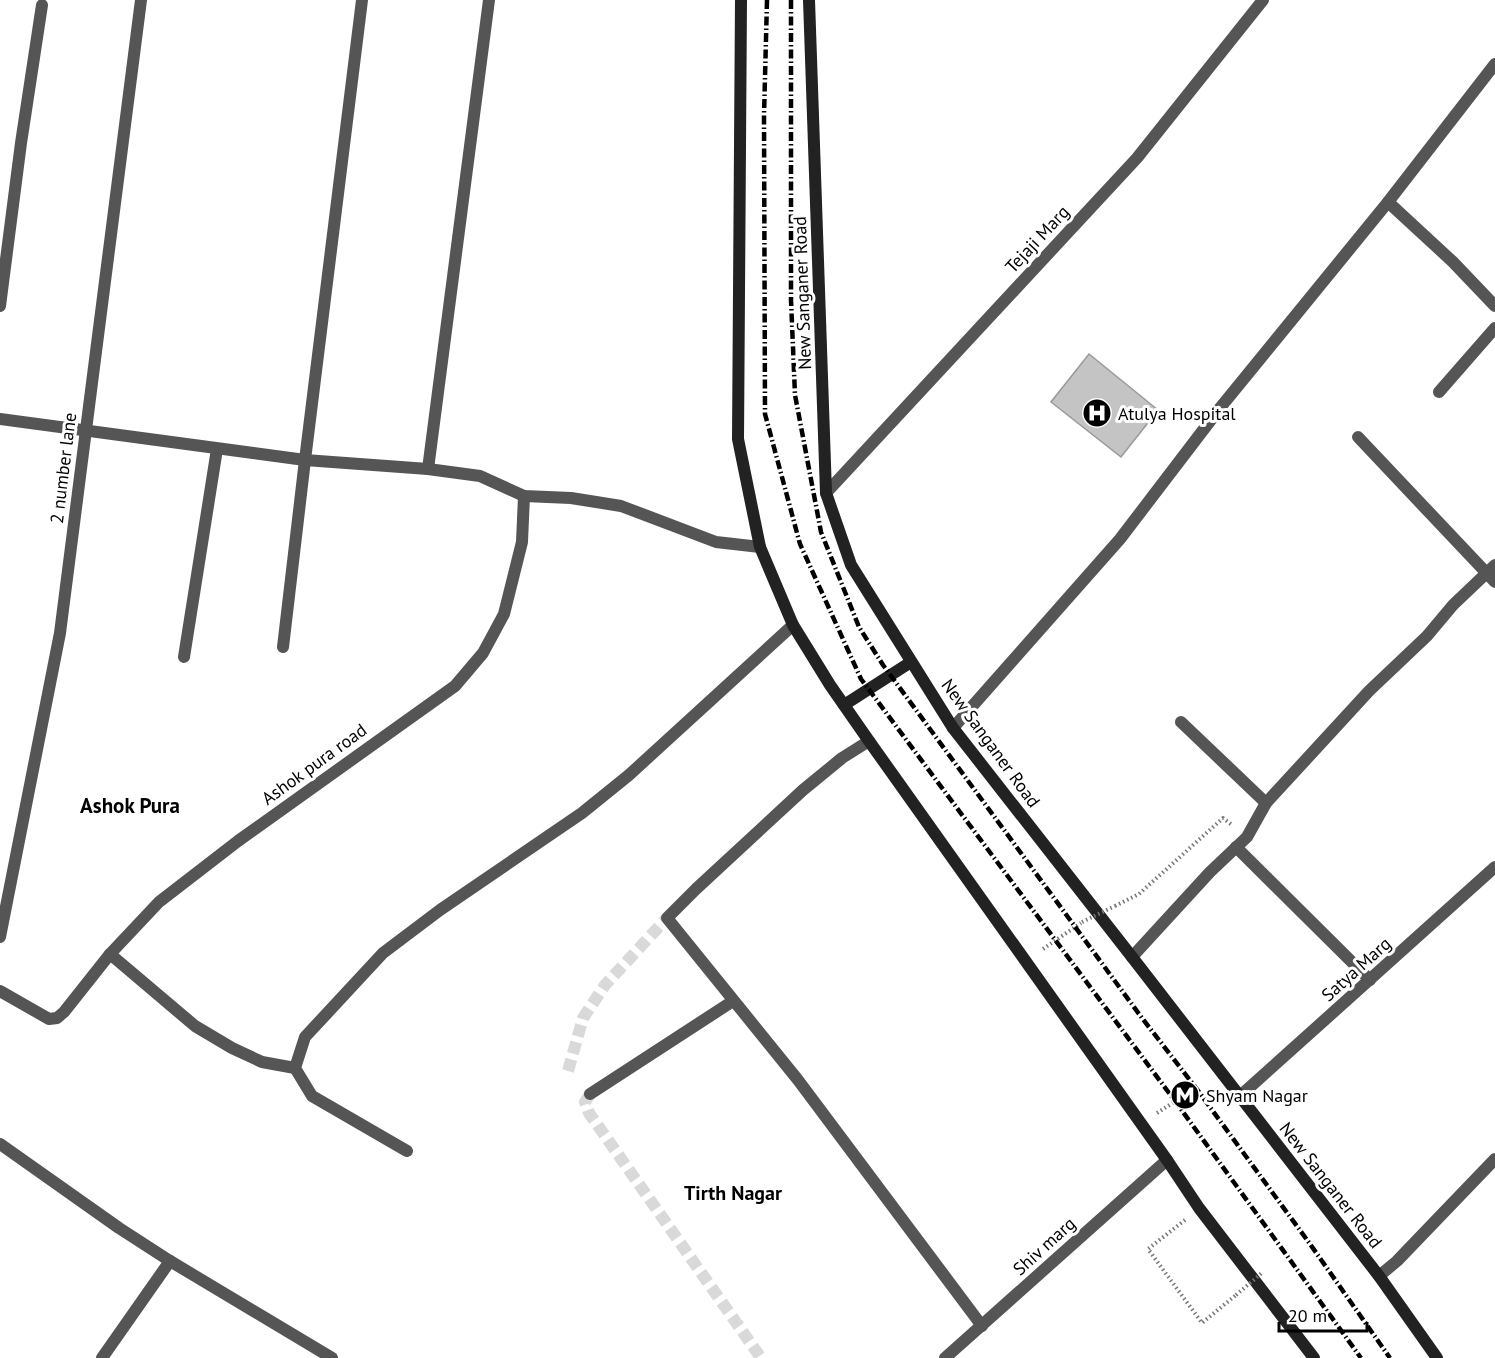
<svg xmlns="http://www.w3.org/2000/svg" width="1495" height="1358" viewBox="0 0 1495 1358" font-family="'PT Sans',sans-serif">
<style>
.building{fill:#c4c4c4;stroke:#999;stroke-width:1.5}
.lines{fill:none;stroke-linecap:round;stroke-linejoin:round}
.street-tunnel{stroke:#d9d9d9;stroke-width:12;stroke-dasharray:12 6;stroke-linecap:butt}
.path{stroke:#777;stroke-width:4;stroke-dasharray:1.5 3;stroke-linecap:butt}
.street{stroke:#555;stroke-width:12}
.secondary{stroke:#222;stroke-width:12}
.rail{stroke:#000;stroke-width:4.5;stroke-dasharray:9 3 1.5 3;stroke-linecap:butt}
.path-bridge{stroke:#777;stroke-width:4;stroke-dasharray:1.5 3;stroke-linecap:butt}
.labels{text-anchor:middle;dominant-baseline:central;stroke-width:6;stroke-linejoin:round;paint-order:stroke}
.street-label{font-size:18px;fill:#000;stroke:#fff}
.poi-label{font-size:18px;fill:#000;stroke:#fff;text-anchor:start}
.neighbourhood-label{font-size:20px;font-weight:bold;fill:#000;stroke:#fff}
.quarter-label{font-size:21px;font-weight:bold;fill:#000;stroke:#fff}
</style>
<rect width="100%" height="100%" fill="#fff"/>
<polygon class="building" points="1089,354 1158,410 1121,457 1051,402"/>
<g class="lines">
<g class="street-tunnel">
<polyline points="568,1071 583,1018 605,985 667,918"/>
<polyline points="590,1094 585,1102 589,1113 761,1358"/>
</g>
<g class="path">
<polyline points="1115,906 1139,894 1223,818 1232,825"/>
<polyline points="1043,949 1081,923"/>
<polyline points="1157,1113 1196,1088"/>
<polyline points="1185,1220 1148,1249 1202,1323 1236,1295"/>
</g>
<g class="street">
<polyline points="1388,202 1453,262 1495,306"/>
<polyline points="0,306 21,143 42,5"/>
<polyline points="1439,392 1495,328"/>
<polyline points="0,419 305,460 428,469 480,476 524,496 571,498 621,506 716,542 760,547"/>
<polyline points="1358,437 1495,582"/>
<polyline points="428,469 489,0"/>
<polyline points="826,493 1137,158 1263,0"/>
<polyline points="283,647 305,460 362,0"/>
<polyline points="184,657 217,449"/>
<polyline points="1181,722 1266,803"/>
<polyline points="953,728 1120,539 1220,408 1388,202 1495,64"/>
<polyline points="869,741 842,758 803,790 696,889 667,918 798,1080 982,1326"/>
<polyline points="1236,847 1370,980"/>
<polyline points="0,937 60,633 141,0"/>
<polyline points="110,954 195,1026 232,1048 262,1062 295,1068"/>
<polyline points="1132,957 1210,872 1247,837 1266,803 1369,691 1427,636 1453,605 1495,565"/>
<polyline points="0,991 49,1019 57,1018 64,1012 110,954 159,902 238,841 455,686 483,653 504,614 522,542 524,496"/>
<polyline points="590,1094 733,1001"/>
<polyline points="1240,1096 1495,867"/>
<polyline points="0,1144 119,1228 170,1261 332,1358"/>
<polyline points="407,1151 312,1096 295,1068 305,1037 383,953 440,910 582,813 629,775 793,625"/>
<polyline points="1379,1276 1397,1261 1495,1159"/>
<polyline points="102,1358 170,1261"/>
<polyline points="945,1358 1167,1160"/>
</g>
<g class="secondary">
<polyline points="741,0 738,439 760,547 793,625 830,685 869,741 1167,1160 1199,1208 1314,1358"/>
<polyline points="809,0 826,493 851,565 953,728 1132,957 1379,1276 1437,1358"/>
<polyline points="844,705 911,662"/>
</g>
<g class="rail">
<polyline points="767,0 764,116 765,414 800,544 861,679 1175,1101 1361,1358"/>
<polyline points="791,0 791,300 795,395 821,532 859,627 883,665 1142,1018 1196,1088 1310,1244 1390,1358"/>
</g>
<g class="path-bridge">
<polyline points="1082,922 1115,906"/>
<polyline points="1236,1295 1263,1272"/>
</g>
</g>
<defs>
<g id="hospital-disc" transform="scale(1.5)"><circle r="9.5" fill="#000" stroke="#fff"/><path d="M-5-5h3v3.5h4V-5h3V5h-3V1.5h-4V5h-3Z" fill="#fff"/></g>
<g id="metro-disc" transform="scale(1.5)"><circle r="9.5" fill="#000" stroke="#fff"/><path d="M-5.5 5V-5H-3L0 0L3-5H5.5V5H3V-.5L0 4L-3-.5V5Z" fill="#fff"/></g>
</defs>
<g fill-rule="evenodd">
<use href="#hospital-disc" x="1097" y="413"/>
<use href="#metro-disc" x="1185" y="1095"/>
</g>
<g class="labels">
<g class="street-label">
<text transform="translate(1037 239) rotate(-47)">Tejaji Marg</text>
<text transform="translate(802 293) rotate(-92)">New Sanganer Road</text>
<text transform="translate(63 468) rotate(-83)">2 number lane</text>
<text transform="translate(991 743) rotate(54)">New Sanganer Road</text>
<text transform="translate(314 764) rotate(-36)">Ashok pura road</text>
<text transform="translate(1356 969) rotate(-42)">Satya Marg</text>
<text transform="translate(1331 1185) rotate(52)">New Sanganer Road</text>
<text transform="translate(1044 1246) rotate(-42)">Shiv marg</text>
</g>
<g class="poi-label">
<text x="1118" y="413">Atulya Hospital</text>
<text x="1206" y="1095">Shyam Nagar</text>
</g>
<g class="neighbourhood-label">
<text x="733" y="1193">Tirth Nagar</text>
</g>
<g class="quarter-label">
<text x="130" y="805">Ashok Pura</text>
</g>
</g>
<path d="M1279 1322v9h88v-9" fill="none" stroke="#000000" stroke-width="3"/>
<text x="1288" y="1322" font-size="18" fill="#000000" stroke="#ffffff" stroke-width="4.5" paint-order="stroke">20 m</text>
</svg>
